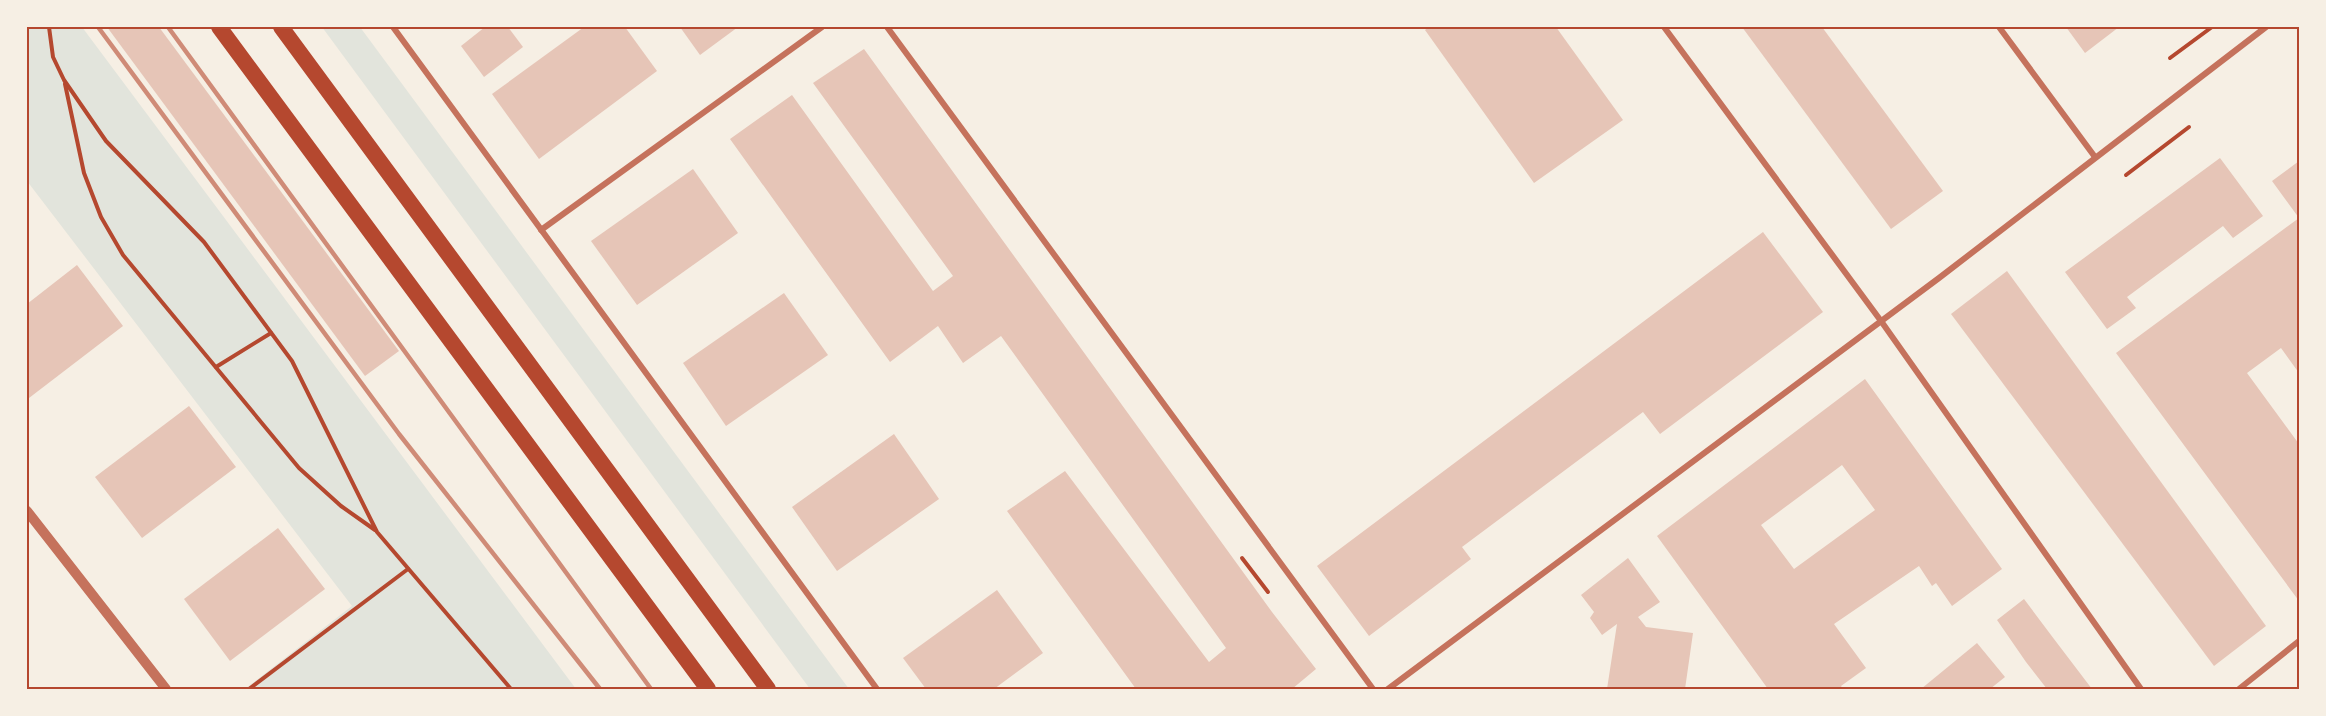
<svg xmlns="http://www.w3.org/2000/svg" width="2326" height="716" viewBox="0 0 2326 716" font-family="Quicksand,sans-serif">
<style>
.green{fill:#e2e4dc}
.building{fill:#e6c5b7;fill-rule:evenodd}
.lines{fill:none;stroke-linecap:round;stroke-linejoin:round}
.path{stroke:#b5482f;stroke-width:4}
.minor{stroke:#c5725c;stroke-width:6}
.tertiary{stroke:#c5725c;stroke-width:10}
.trunk{stroke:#b5482f;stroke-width:16}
.rail{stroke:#cf8b77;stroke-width:4.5}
.neatline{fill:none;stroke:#b5482f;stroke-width:2}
</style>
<rect width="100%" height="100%" fill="#f6efe4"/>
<g class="green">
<polygon points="27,27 82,27 576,689 245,689 352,606 27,181"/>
<polygon points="322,27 360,27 849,689 810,689"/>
</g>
<g class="building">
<polygon points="107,27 159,27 399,351 365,376"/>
<polygon points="485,27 508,27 523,47 484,77 461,46"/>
<polygon points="584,27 625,27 657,71 539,159 492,94"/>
<polygon points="680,27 738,27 700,55"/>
<polygon points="1429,27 1556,27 1623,120 1534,183 1425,30"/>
<polygon points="1742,27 1822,27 1943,191 1891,229"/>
<polygon points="2066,27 2119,27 2085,53"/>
<polygon points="864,49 1272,612 1316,669 1292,689 1136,689 1007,511 1065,471 1209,662 1226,648 1001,336 963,363 938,326 890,362 730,139 792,95 933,291 953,276 813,83"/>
<polygon points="2220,158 2263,216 2233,238 2223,226 2127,297 2136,308 2107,329 2065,272"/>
<polygon points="2299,161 2299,373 2281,348 2247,373 2299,444 2299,601 2116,353 2299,218 2272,181"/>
<polygon points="693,169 738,233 637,305 591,241"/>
<polygon points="1763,232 1823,312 1660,434 1643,412 1462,547 1471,559 1369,636 1317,566"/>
<polygon points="77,265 123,326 29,398 27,395 27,304"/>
<polygon points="2007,271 2266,626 2214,666 1951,314"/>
<polygon points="784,293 828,355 726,426 683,363"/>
<path d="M1865 379 2002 569 1952 606 1936 583 1932 586 1919 566 1834 624 1866 668 1841 686 1843 689H1768L1657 536ZM1842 465 1875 510 1794 569 1761 525Z"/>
<polygon points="189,406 236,467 142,538 95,477"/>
<polygon points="894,434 939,499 837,571 792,507"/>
<polygon points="278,528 325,589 230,661 184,599"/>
<polygon points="1628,558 1660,602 1638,617 1646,627 1693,633 1685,689 1607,689 1617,624 1602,635 1590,618 1594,612 1581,595"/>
<polygon points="997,590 1043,653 994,689 926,689 903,658"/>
<polygon points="2024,599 2054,639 2092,689 2047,689 2026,662 1997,620"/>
<polygon points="1977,643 2005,677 1990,689 1921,689"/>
</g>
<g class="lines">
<g class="path">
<polyline points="49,27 53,57 64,80 106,141 204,242 292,361 377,532 511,689"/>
<polyline points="2170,58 2212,27"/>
<polyline points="65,84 84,173 101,217 123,255 299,468 341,506 375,530"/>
<polyline points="2126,175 2189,127"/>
<polyline points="216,367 271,333"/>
<polyline points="1242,558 1268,592"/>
<polyline points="249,689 408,569"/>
</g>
<g class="minor">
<polyline points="393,27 877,689"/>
<polyline points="887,27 1373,689"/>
<polyline points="1664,27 1881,321 2141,689"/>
<polyline points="1999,27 2095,157"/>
<polyline points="541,230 822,27"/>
<polyline points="1388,689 1939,278 2266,27"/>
<polyline points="2239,689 2299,641"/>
</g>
<polyline class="tertiary" points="27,511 166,689"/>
<g class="trunk">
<polyline points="219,27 708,689"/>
<polyline points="281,27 768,689"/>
</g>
<g class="rail">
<polyline points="98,27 399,434 600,689"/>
<polyline points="168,27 651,689"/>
</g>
</g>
<rect width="2326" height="716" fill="none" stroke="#f6efe4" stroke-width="57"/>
<rect x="28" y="28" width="2270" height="660" class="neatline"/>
</svg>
